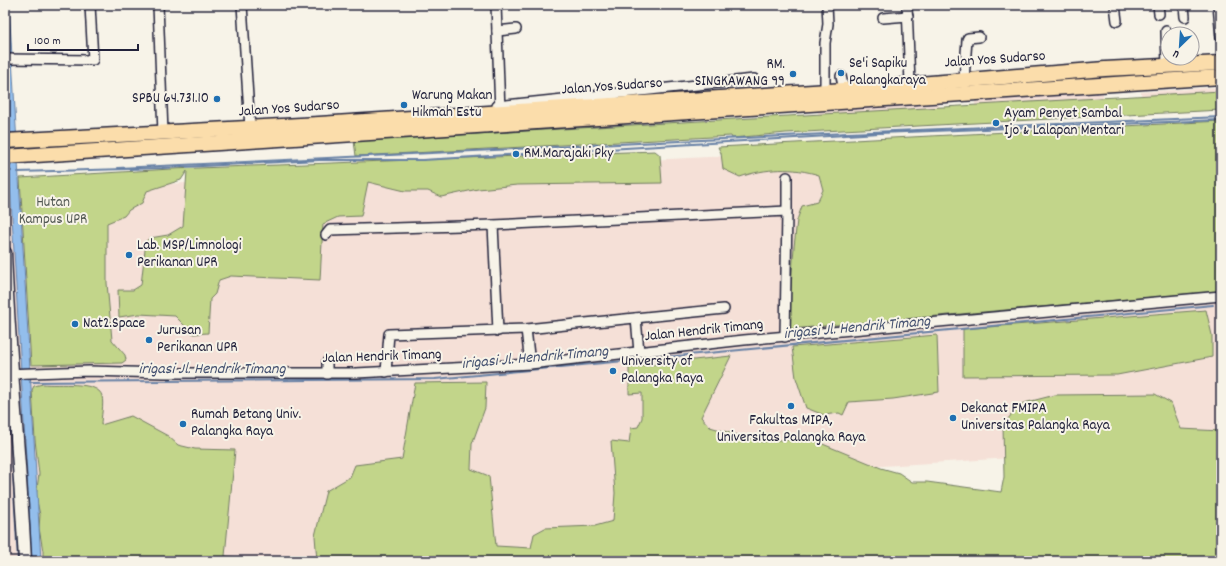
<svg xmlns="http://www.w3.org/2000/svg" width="1226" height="566" viewBox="0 0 1226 566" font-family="Dekko,sans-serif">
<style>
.built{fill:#f5e0d7}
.green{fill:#c2d58a;stroke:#727c62}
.water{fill:#93beec;stroke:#6680a5}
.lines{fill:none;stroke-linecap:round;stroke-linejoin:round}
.stream{stroke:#6680a5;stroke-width:2}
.minor-casing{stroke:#22223b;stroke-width:12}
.secondary-casing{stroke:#22223b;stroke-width:15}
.primary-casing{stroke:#22223b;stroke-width:17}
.minor{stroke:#f7f3e8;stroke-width:9}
.secondary{stroke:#f7f3e8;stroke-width:12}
.primary{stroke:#fbddab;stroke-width:14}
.poi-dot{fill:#1f6fb2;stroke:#f7f3e8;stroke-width:1.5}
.labels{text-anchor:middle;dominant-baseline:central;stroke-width:4;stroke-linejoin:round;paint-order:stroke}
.street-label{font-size:15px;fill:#22223b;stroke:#f7f3e8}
.poi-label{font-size:15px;fill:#22223b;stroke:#f7f3e8;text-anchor:start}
.park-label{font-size:15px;fill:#525853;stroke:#f7f3e8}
.water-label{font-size:16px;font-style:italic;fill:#445170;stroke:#f7f3e8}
</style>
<rect width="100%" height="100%" fill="#f7f3e8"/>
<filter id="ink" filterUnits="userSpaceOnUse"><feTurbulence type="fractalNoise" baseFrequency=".025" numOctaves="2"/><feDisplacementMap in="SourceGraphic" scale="8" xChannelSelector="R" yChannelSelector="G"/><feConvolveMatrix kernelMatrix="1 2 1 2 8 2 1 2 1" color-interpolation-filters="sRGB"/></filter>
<g filter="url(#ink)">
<g class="built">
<polygon points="1221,87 1221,109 1142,114 1141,92"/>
<polygon points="1103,93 1104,116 976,123 975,101"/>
<polygon points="939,104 941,125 819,131 818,110"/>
<polygon points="810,152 1221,262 1221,445 690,478 654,550 534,561 5,561 5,192"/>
</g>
<g class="green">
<polygon points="1221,91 1221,110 786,133 732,138 731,136 356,156 354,141"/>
<path d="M1221 121V291L790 329V300L794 247 797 220 802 206 817 202 823 190 819 175C793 167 766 168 740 177L723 169 721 153 718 147Z"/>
<polygon points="655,151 660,155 662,183 517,185 478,189 441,197 428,191 405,191 368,182 361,216 338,217 323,224 320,280 231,276 219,280 215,294 210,299 208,333 193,334 175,316 139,314 119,317 118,290 133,290 141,285 146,241 150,238 168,235 183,226 187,171 181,180 147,191 142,203 129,210 124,216 107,223 107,283 112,340 125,355 126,360 122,363 31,365 20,178 171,169"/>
<polygon points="1206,310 1212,335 1212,357 1117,375 963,376 963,329"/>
<polygon points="937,335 939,392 893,399 849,402 843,415 839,413 824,415 806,408 796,378 792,347"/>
<polygon points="731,356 701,417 710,427 762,442 776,440 813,440 881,468 899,473 912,482 927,482 1001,492 1004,477 1003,425 1020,404 1055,395 1155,394 1171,403 1181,429 1221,431 1221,561 317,561 315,536 326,491 350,477 355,465 402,459 415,383 486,382 485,408 472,444 471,469 489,476 496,546 531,548 534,534 545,528 595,526 613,521 615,493 611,441 629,443 631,428 638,427 642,418 642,393 629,394 629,367"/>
<path d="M43 384C56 386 98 380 102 396 104 405 101 416 101 425L131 416 168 436 178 445 195 449 235 450 225 556 258 561H43V551L39 528 40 515 36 497 39 474 35 440 32 390 34 386Z"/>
</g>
<polygon class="water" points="5,5 9,5 41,561 32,561 5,96"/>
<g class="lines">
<g class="stream">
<polyline points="118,168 848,133 1221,117"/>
<polyline points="5,169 11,171"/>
<polyline points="18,172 162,168 319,160 423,160 879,133 1221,120"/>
<polyline points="30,382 435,379 1213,305"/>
<polyline points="11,438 18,561"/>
</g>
<g class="minor-casing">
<g id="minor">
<polyline points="158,5 163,133"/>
<polyline points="242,5 250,128"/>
<polyline points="496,5 500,111"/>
<polyline points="907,5 910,84"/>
<polyline points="1115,5 1117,21"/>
<polyline points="1158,5 1159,14"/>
<polyline points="1184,5 1185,17"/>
<polyline points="1218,5 1221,38"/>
<polyline points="883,18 908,16"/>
<polyline points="497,31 516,29"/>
<polyline points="1166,31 1167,67"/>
<polyline points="5,59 93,60 90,5"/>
<polyline points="841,76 844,90"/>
<polyline points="964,79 967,40 968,38 979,37"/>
<polyline points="825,91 825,43 828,24 827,5"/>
<polyline points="497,106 754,79"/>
<polyline points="787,211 787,177"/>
<polyline points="493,225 498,331"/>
<polyline points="326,235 330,230 493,225 787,211 785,337"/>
<polyline points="636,318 639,352"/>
<polyline points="526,329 530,364"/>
<polyline points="386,372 389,334 526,329 724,309"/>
<polyline points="5,374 89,371 164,373 356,373 530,364 744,340 1221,296"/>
<polyline points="327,374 327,362"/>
</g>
</g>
<g class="secondary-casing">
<path id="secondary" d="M5 253C9 356 20 458 25 561"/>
</g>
<g class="primary-casing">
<g id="primary">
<polyline points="5,141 319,124 844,90 1105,69 1221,63"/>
<polyline points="5,157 1221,77"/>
</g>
</g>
<use href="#minor" class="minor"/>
<use href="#secondary" class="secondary"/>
<use href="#primary" class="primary"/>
</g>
</g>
<g class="poi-dot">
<circle cx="841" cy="73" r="4"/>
<circle cx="793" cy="74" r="4"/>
<circle cx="217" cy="99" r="4"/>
<circle cx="404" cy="105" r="4"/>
<circle cx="996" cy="123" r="4"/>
<circle cx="516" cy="154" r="4"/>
<circle cx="129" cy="255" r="4"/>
<circle cx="75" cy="324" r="4"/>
<circle cx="149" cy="340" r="4"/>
<circle cx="613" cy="371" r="4"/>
<circle cx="791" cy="406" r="4"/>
<circle cx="953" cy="418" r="4"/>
<circle cx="183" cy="424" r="4"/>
</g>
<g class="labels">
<g class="street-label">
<text transform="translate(995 60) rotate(-4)">Jalan Yos Sudarso</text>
<text transform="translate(612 87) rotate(-4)">Jalan Yos Sudarso</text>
<text transform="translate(289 109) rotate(-4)">Jalan Yos Sudarso</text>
<text transform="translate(704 331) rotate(-6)">Jalan Hendrik Timang</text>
<text transform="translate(382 357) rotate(-2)">Jalan Hendrik Timang</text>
</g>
<g class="poi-label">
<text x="849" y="64">Se'i Sapiku<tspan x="849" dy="17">Palangkaraya</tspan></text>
<text x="785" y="65" text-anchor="end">RM.<tspan x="785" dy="17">SINGKAWANG 99</tspan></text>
<text x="412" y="96">Warung Makan<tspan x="412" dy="17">Hikmah Estu</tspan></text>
<text x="209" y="99" text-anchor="end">SPBU 64.731.10</text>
<text x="1004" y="114">Ayam Penyet Sambal<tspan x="1004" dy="17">Ijo &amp; Lalapan Mentari</tspan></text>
<text x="524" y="154">RM.Marajaki Pky</text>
<text x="137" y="246">Lab. MSP/Limnologi<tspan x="137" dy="17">Perikanan UPR</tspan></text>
<text x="83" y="324">Nat2.Space</text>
<text x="157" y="331">Jurusan<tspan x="157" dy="17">Perikanan UPR</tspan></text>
<text x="621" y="362">University of<tspan x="621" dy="17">Palangka Raya</tspan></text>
<text x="961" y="409">Dekanat FMIPA<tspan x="961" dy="17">Universitas Palangka Raya</tspan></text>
<text x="191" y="415">Rumah Betang Univ.<tspan x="191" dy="17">Palangka Raya</tspan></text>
<text x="791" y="421" text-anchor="middle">Fakultas MIPA,<tspan x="791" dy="17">Universitas Palangka Raya</tspan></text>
</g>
<g class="park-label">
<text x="53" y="203">Hutan<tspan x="53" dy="17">Kampus UPR</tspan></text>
</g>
<g class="water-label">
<text transform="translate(857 328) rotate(-5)">irigasi Jl. Hendrik Timang</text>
<text transform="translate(535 358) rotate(-5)">irigasi Jl. Hendrik Timang</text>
<text x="212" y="369">irigasi Jl. Hendrik Timang</text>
</g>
</g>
<rect width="1226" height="566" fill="none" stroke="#f7f3e8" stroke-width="20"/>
<rect x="10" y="10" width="1206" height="546" fill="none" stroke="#22223b" stroke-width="1.5" filter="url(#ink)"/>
<g transform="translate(1180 46) rotate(205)"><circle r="19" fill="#f7f3e8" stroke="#a29fa3"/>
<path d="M0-3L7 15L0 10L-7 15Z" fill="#1f6fb2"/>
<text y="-6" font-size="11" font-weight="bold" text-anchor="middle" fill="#22223b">U</text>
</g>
<path d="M28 44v6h110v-6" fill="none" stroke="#22223b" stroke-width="2"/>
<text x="34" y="44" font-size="12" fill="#22223b" stroke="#f7f3e8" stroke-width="3" paint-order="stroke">100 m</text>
</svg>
